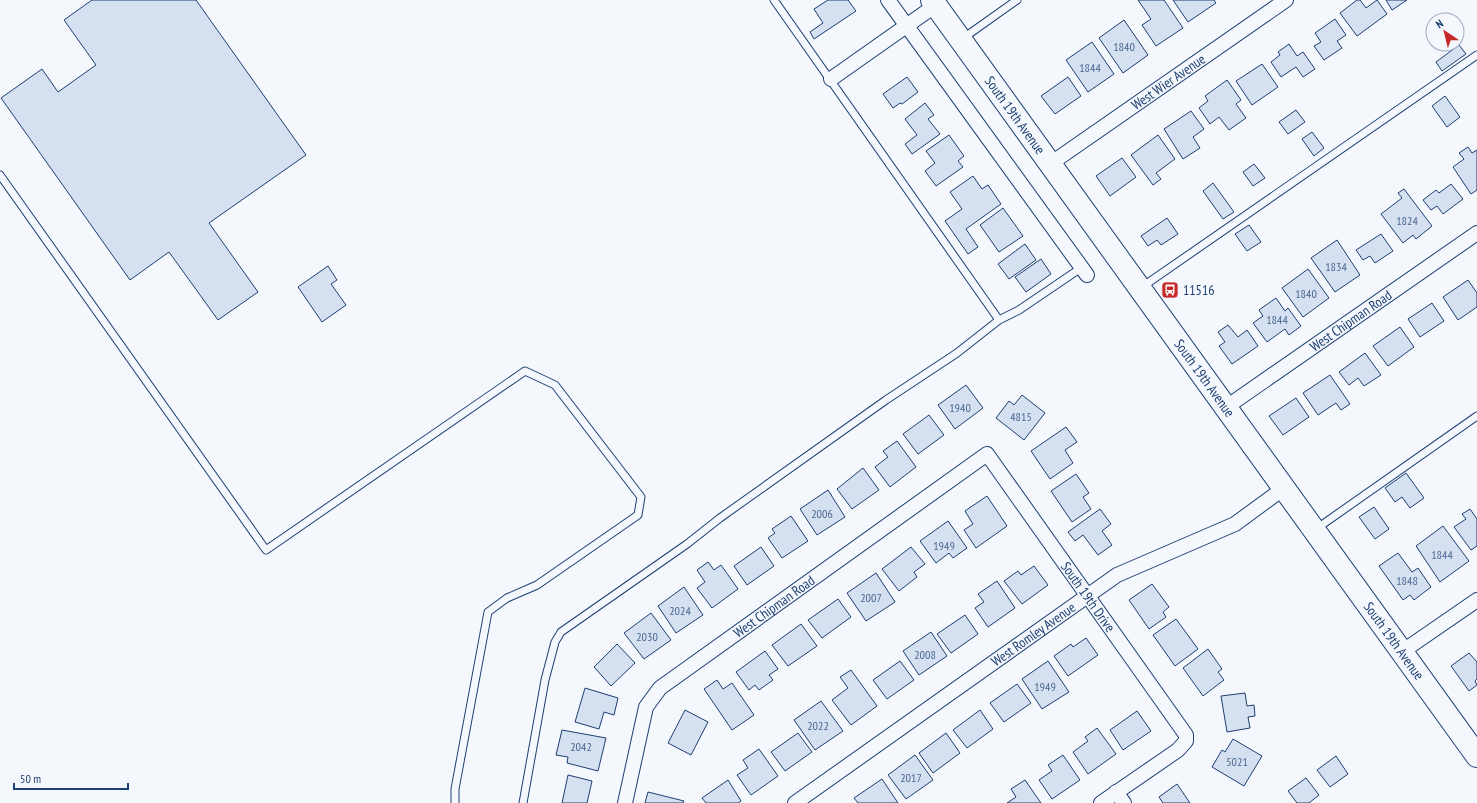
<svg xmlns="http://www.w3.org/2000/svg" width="1477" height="803" viewBox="0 0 1477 803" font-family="'PT Sans Narrow',sans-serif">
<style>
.building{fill:#d5e0f0;stroke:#1d3f73}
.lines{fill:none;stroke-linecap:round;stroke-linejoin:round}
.lane-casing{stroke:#1d3f73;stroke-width:9}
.street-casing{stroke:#1d3f73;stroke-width:16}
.primary-casing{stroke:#1d3f73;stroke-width:24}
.lane{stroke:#f4f7fb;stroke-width:7}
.street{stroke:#f4f7fb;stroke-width:14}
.primary{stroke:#f4f7fb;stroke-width:22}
.labels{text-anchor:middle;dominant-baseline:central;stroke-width:3;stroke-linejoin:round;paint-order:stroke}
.number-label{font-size:12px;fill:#4b6792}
.street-label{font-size:14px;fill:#1d3f73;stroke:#f4f7fb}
.poi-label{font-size:14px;fill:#1d3f73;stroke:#f4f7fb;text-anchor:start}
</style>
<rect width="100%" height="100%" fill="#f4f7fb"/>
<g class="building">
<polygon points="92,0 196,0 306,155 209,223 258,292 218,320 169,252 130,280 1,98 42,69 58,92 96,65 64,20"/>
<polygon points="828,0 848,0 856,11 814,39 810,32 823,23 814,9"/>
<polygon points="1138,0 1164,0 1183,28 1156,46 1142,25 1151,19"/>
<polygon points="1173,0 1214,0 1216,3 1188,22"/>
<polygon points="1357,0 1360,0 1366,8 1377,0 1387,14 1357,36 1340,13"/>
<polygon points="1386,0 1407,0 1392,10"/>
<polygon points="1335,19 1346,35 1337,41 1342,48 1324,60 1314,46 1321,42 1315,33"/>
<polygon points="1124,20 1148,55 1123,73 1099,38"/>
<polygon points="1092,42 1114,74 1088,92 1066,60"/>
<polygon points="1289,44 1297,56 1303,52 1315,69 1303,77 1296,67 1281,77 1271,62 1280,55 1278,52"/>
<polygon points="1459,45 1466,54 1442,71 1436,62"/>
<polygon points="1262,64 1278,87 1252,105 1236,81"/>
<polygon points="907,77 918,92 902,104 900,103 893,108 883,94"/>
<polygon points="1068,77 1081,96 1055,114 1041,96"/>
<polygon points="1227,80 1241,100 1236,104 1246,118 1229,130 1219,117 1210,124 1199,108 1208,101 1205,96"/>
<polygon points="1445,96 1460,117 1447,127 1432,106"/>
<polygon points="925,103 934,115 928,119 940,134 912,154 905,144 917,135 905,119"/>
<polygon points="1296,110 1305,122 1288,134 1279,122"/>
<polygon points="1191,111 1204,129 1193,137 1200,148 1183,159 1164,129"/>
<polygon points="1312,132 1324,148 1314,156 1302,139"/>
<polygon points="949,135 964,156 958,161 963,167 936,186 925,171 935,163 926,151"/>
<polygon points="1158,135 1175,159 1156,173 1161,179 1153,185 1131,155"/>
<polygon points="1468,147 1472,153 1477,150 1477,190 1471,194 1453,167 1464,159 1459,153"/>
<polygon points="1122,158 1136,177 1110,196 1096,176"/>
<polygon points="1254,164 1265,178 1253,186 1243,172"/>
<polygon points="973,176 982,189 988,185 1001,204 966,229 978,247 968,254 945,221 962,209 950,192"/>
<polygon points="1213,183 1234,212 1223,219 1203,191"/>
<polygon points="1451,184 1463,199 1443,214 1437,206 1431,210 1423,200 1436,190 1439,193"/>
<polygon points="1404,189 1432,226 1416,239 1413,235 1403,243 1381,214 1402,198 1398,193"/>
<polygon points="1003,208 1023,236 999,252 980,225"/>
<polygon points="1167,218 1178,234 1161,245 1157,240 1148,246 1141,236"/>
<polygon points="1249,225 1261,242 1247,251 1235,234"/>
<polygon points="1381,234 1393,251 1375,263 1370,256 1363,260 1356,250"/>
<polygon points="1337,240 1360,275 1335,292 1311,258"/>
<polygon points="1025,244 1036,260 1009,279 998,264"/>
<polygon points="1041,259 1051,274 1026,292 1015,277"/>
<polygon points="328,266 337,280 331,284 346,305 322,322 298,287"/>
<polygon points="1308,269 1329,298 1303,317 1282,288"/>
<polygon points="1468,280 1477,293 1477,307 1458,320 1443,297"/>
<polygon points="1276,298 1285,311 1288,308 1301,326 1289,335 1285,329 1267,342 1253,323 1263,316 1259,310"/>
<polygon points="1432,303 1444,321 1420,337 1408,319"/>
<polygon points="1228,325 1238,337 1247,330 1258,346 1232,364 1219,346 1225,342 1218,332"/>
<polygon points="1400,327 1414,347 1388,366 1373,346"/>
<polygon points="1365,353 1381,375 1364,386 1358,378 1349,385 1339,372"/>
<polygon points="1330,375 1350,404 1341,410 1336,403 1318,415 1303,393"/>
<polygon points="966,385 983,408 955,429 938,405"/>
<polygon points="1022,395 1045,413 1024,440 996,418 1009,401 1014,405"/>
<polygon points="1296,398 1309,417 1283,435 1269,416"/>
<polygon points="929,415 944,435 918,454 903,434"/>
<polygon points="1066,427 1077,442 1065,450 1073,463 1050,479 1031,451"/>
<polygon points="897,441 916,467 890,487 875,467 888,457 883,451"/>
<polygon points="863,468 879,490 852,509 837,489"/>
<polygon points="1406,473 1424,498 1410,508 1402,497 1395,502 1385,488"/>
<polygon points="1076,474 1089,493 1083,497 1091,509 1072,522 1051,491"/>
<polygon points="828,490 845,517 817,535 800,509"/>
<polygon points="987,496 1007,526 976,548 964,530 973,524 965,511"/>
<polygon points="1374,507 1389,529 1375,539 1359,517"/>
<polygon points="1100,509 1111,524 1102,531 1112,545 1098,555 1083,535 1075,541 1068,532"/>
<polygon points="1470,509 1477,519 1477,546 1471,550 1454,527 1466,519 1462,514"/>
<polygon points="791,516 808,541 782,558 768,538 775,533 772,529"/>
<polygon points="948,521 967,548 953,558 949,553 936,563 920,541"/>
<polygon points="1443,526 1469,561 1440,582 1416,546"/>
<polygon points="761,547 774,566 747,585 734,566"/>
<polygon points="911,547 925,564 914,572 917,577 899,591 882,569"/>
<polygon points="1398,553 1412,572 1418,568 1431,587 1414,600 1410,595 1403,600 1379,566"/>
<polygon points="708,562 714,570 721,565 738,589 712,608 697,588 705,582 697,570"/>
<polygon points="1034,566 1048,585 1022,604 1004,581 1018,571 1021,575"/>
<polygon points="876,573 895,602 866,621 847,593"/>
<polygon points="997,581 1015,608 988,627 975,608 984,602 978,594"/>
<polygon points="1152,584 1169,607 1163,612 1166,617 1149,629 1129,600"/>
<polygon points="684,587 703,615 676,633 658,606"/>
<polygon points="838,599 851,617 822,638 808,620"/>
<polygon points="651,613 671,640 644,659 624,633"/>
<polygon points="965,615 978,634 951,653 937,634"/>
<polygon points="1176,619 1198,649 1175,666 1153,635"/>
<polygon points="801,624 817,646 788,666 772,645"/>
<polygon points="931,632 947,656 919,675 903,651"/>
<polygon points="1086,638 1098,655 1068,676 1054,656 1071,644 1073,647"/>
<polygon points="617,644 635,663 611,686 594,667"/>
<polygon points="1208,649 1222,669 1218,672 1224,680 1203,696 1183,668"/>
<polygon points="765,651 778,669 769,675 773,680 759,690 755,685 749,690 736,672"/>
<polygon points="1469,653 1477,662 1477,679 1475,681 1477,685 1469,691 1451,666"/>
<polygon points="900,661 914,680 887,699 873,680"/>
<polygon points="1048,661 1069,692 1042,709 1022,679"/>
<polygon points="851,670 877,706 851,725 832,700 848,688 840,677"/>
<polygon points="717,680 723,689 732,683 754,715 732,730 704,689"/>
<polygon points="1017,684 1031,703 1004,722 990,703"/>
<polygon points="585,688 618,698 614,715 604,712 599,729 575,722"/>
<polygon points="1245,693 1247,706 1254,705 1255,716 1248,717 1250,728 1227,732 1221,696"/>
<polygon points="821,701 843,731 815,750 794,720"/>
<polygon points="685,710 708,722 691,755 668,743"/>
<polygon points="980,710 993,729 967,748 953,730"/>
<polygon points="1137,711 1151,731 1123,750 1110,730"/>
<polygon points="1097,728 1116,754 1088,774 1073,752 1088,741 1085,737"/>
<polygon points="562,730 606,738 598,771 567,763 568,757 556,755"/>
<polygon points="798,733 812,752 785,771 771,752"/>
<polygon points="946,733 960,753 933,773 919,753"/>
<polygon points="1233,739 1262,756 1244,786 1212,767 1222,750 1225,752"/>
<polygon points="759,749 778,776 751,795 737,775 748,768 743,760"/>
<polygon points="915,755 933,780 906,799 888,775"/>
<polygon points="1063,755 1080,780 1052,799 1039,780 1052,771 1048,765"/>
<polygon points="1336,756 1348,774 1330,787 1317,770"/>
<polygon points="568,775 592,781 587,803 562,803"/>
<polygon points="1306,778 1319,795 1309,803 1297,803 1288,791"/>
<polygon points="882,779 898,803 858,803 854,798"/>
<polygon points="728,780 741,801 738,803 706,803 702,798"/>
<polygon points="1025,780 1041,803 1007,803 1016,797 1011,789"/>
<polygon points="1177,784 1190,803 1163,803 1159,797"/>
<polygon points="648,792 684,801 683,803 645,803"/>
</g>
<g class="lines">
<g class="lane-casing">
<g id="lane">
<polyline points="774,0 999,320 1019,310 1081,268"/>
<polyline points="962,39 1017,0"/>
<polyline points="0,175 266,550 525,371 555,385 641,497 638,515 537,585 507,598 488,612 455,789 455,803"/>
<polyline points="1142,287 1477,55"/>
<polyline points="1316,529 1477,416"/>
<polyline points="523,803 545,680 555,642 561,632 687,544 720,518 886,400 957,353 999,320"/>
</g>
</g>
<g class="street-casing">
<g id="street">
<polyline points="888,0 1087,275"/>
<polyline points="831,79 936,5"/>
<path id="s1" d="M1050 164 1286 0"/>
<path id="s2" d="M1225 408 1477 233"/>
<polyline points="1403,651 1477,600"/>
<polyline points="1116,792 1124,803"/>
<path id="s3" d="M625 803 646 707 660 688 987 454 1186 735V741L1178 750 1101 803"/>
<path id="s4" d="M795 803 1117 575 1235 524 1284 488"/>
</g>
</g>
<g class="primary-casing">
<g id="primary">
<path id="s5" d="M932 0 1477 756"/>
</g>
</g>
<use href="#lane" class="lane"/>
<use href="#street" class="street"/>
<use href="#primary" class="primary"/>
</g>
<defs>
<g id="bus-square" transform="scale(0.9)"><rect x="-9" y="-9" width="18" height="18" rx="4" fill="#c62828" stroke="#f4f7fb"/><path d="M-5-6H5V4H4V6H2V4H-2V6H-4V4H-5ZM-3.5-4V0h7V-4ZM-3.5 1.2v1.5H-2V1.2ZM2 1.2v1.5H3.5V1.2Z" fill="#fff"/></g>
</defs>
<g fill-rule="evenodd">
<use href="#bus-square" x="1170" y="290"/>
</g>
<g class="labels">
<g class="number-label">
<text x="1124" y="46">1840</text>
<text x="1090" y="67">1844</text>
<text x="1407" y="220">1824</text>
<text x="1336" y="266">1834</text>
<text x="1306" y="293">1840</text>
<text x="1277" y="319">1844</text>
<text x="960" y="407">1940</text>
<text x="1021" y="416">4815</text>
<text x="822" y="513">2006</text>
<text x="944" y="545">1949</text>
<text x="1442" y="554">1844</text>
<text x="1407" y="580">1848</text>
<text x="871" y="597">2007</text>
<text x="680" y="610">2024</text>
<text x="647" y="636">2030</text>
<text x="925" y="654">2008</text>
<text x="1045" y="686">1949</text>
<text x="818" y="725">2022</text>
<text x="581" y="746">2042</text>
<text x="1237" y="761">5021</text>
<text x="911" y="777">2017</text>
</g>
<g class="street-label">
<text stroke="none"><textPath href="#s1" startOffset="144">West Wier Avenue</textPath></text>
<text stroke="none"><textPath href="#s5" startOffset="142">South 19th Avenue</textPath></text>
<text stroke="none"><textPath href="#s2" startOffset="153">West Chipman Road</textPath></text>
<text stroke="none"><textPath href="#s5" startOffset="466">South 19th Avenue</textPath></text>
<text stroke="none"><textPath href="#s3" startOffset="699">South 19th Drive</textPath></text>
<text stroke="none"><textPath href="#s3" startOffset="262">West Chipman Road</textPath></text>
<text stroke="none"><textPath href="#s4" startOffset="292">West Romley Avenue</textPath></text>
<text stroke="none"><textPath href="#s5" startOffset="790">South 19th Avenue</textPath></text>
</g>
<g class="poi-label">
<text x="1183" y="290">11516</text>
</g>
</g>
<g transform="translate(1445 32) rotate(325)"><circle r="19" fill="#f4f7fb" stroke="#9eadc5"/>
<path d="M0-3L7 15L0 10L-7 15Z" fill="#c62828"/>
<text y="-6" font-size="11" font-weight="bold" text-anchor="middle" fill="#1d3f73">N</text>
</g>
<path d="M14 783v6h114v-6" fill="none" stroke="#1d3f73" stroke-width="2"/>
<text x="20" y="783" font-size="12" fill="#1d3f73" stroke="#f4f7fb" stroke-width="3" paint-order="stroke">50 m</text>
</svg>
